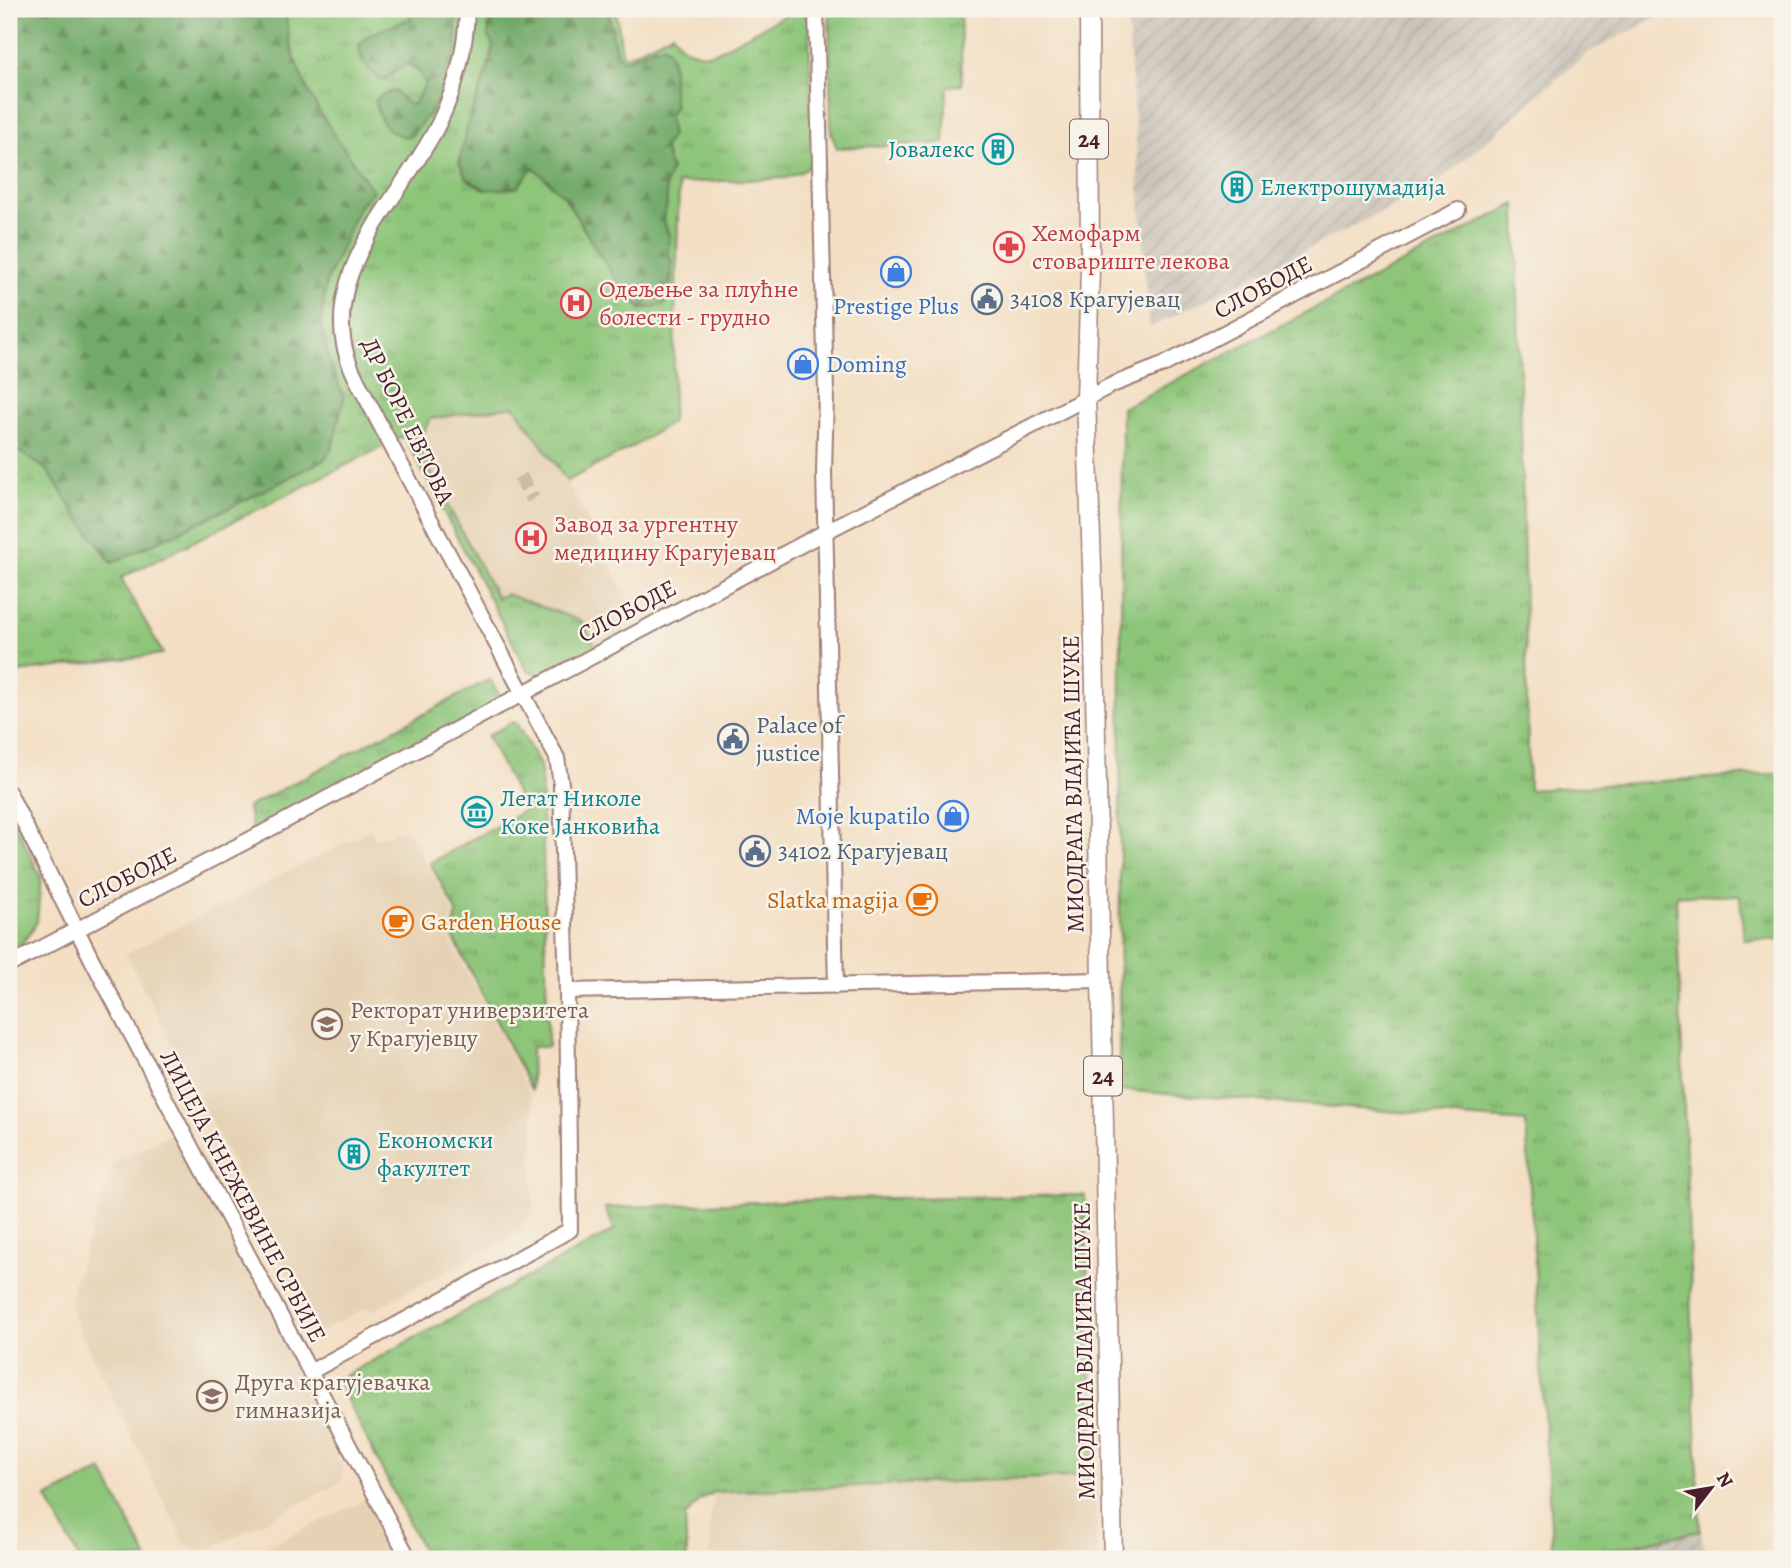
<svg xmlns="http://www.w3.org/2000/svg" width="1791" height="1568" viewBox="0 0 1791 1568" font-family="Alegreya,serif">
<style>
.built{fill:#e5d1b4}
.industrial{fill:url(#industrial-furrows)}
.grass{fill:url(#grass-tufts);stroke:#6c7252;stroke-width:2}
.forest{fill:url(#forest-firs);stroke:#5e644a;stroke-width:2}
.park{fill:#8dc579;stroke:#6c7252;stroke-width:2}
.lines{fill:none;stroke-linecap:round;stroke-linejoin:round}
.minor-tunnel{stroke:#d1b9a5;stroke-width:14;stroke-dasharray:14 7;stroke-linecap:butt}
.minor-casing{stroke:#9e7f78;stroke-width:18}
.major-casing{stroke:#9e7f78;stroke-width:21}
.minor{stroke:#fff;stroke-width:14}
.major{stroke:#fff;stroke-width:18}
.labels{text-anchor:middle;dominant-baseline:central;stroke-width:5;stroke-linejoin:round;paint-order:stroke}
.shield{fill:#f7f3e8;stroke:#7e5f64;stroke-width:2}
.shield-label{font-size:23px;font-weight:bold;fill:#4a1f2b}
.culture-label{font-size:24px;fill:#0d838f;stroke:#f7f3e8;text-anchor:start}
.health-label{font-size:24px;fill:#be3a42;stroke:#f7f3e8;text-anchor:start}
.street-label{font-size:24px;fill:#4a1f2b;stroke:#f7f3e8}
.service-label{font-size:24px;fill:#4e5e75;stroke:#f7f3e8;text-anchor:start}
.shop-label{font-size:24px;fill:#366cbe;stroke:#f7f3e8}
.food-label{font-size:24px;fill:#c56008;stroke:#f7f3e8;text-anchor:end}
.education-label{font-size:24px;fill:#785e54;stroke:#f7f3e8;text-anchor:start}
</style>
<defs>
<pattern id="industrial-furrows" width="10" height="10" patternUnits="userSpaceOnUse" patternTransform="scale(1.75)"><rect width="10" height="10" fill="#cbc3b8"/><path d="M-1 1l2-2M0 10L10 0M9 11l2-2" fill="none" stroke="#b0a79e"/></pattern>
<pattern id="grass-tufts" width="24" height="20" patternUnits="userSpaceOnUse" patternTransform="scale(1.75)"><rect width="24" height="20" fill="#8dc579"/><path d="M3 7l-1-3M5 7V3M7 7l1-3M15 17l-1-3M17 17v-4M19 17l1-3" fill="none" stroke="#759f63"/></pattern>
<pattern id="forest-firs" width="22" height="20" patternUnits="userSpaceOnUse" patternTransform="scale(1.75)"><rect width="22" height="20" fill="#72aa69"/><path d="M5 1l3.5 6h-7zM16 11l3.5 6h-7z" fill="#608a57"/></pattern>
</defs>
<rect width="100%" height="100%" fill="#f7f3e8"/>
<filter id="ink" filterUnits="userSpaceOnUse"><feTurbulence type="fractalNoise" baseFrequency=".0143" numOctaves="2"/><feDisplacementMap in="SourceGraphic" scale="14" xChannelSelector="R" yChannelSelector="G"/><feConvolveMatrix kernelMatrix="1 2 1 2 8 2 1 2 1" color-interpolation-filters="sRGB"/></filter>
<filter id="wash" filterUnits="userSpaceOnUse"><feTurbulence type="fractalNoise" baseFrequency=".00686" numOctaves="4" result="noise"/><feDisplacementMap in="SourceGraphic" scale="28" xChannelSelector="R" yChannelSelector="G"/><feGaussianBlur stdDeviation="1.57" result="paint"/><feColorMatrix in="noise" values="0 0 0 0 0 0 0 0 0 0 0 0 0 0 0 0 0 1.4 0 .05"/><feComposite in="paint" operator="in"/></filter>
<g filter="url(#wash)">
<rect width="100%" height="100%" fill="#f3dfc4"/>
<g class="built">
<polygon points="515,406 567,481 640,623 596,647 582,621 498,598 434,479 419,440 430,419"/>
<polygon points="371,830 376,839 395,831 405,832 413,838 453,912 447,934 530,1094 533,1108 533,1209 521,1225 523,1230 371,1311 368,1307 318,1333 126,954"/>
<polygon points="175,1132 285,1340 343,1468 342,1479 338,1484 208,1550 197,1551 185,1544 74,1319 71,1303 72,1287 115,1162"/>
<polygon points="1094,1476 1097,1559 711,1559 710,1520 714,1492"/>
<polygon points="367,1499 398,1559 241,1559"/>
</g>
<g class="industrial">
<polygon points="1127,9 1654,9 1657,17 1587,53 1435,185 1149,328"/>
<polygon points="1700,1531 1708,1559 1566,1559"/>
</g>
<g class="grass">
<path d="M9 9H616L622 53 627 56 672 33C682 50 695 56 714 53L791 12 798 11 806 13 809 24 813 163 803 171 786 178 679 183 672 422 634 446 567 481 514 406 430 419 419 440 434 479 497 598 506 594 582 621 596 647 542 676 527 670 404 436 121 578 163 654 9 673Z"/>
<polygon points="829,9 960,9 962,84 947,87 944,143 837,148 831,133"/>
<polygon points="1516,204 1529,790 1782,773 1782,939 1744,940 1740,896 1676,895 1700,1531 1566,1559 1553,1559 1526,1122 1119,1090 1122,408"/>
<polygon points="490,679 504,703 253,838 248,807"/>
<polygon points="513,722 516,723 540,765 541,772 548,1047 531,1047 532,1091 452,935 457,913 430,863 525,810 487,736"/>
<polygon points="9,812 41,877 37,922 17,952 9,958"/>
<polygon points="1085,1195 1094,1476 714,1492 700,1500 685,1517 687,1559 427,1559 337,1380 615,1230 605,1208 837,1199"/>
</g>
<g class="forest">
<path d="M9 9H272L286 12C288 79 337 138 373 191L360 204 326 283 321 323 328 358 344 398 332 448 324 460 229 508 112 563 76 514 47 470 9 445Z"/>
<path d="M410 9H460L456 23 457 49 444 78 442 92 432 110 410 137C388 136 378 120 375 100L384 94 395 91 405 102 413 105 426 83 417 70 406 64 382 81C369 72 360 61 359 45L370 34 410 19Z"/>
<path d="M490 9H608L616 53 624 61 654 47 665 45C679 64 669 84 675 105L668 117 672 134 664 148 671 170 666 184 667 204 663 219 670 238C666 248 669 251 671 261 673 275 669 290 665 304L641 310 619 284 597 251 564 196 533 167 517 188 486 190 467 179 459 163 469 120 490 62 493 45 488 37Z"/>
</g>
<polygon class="park" points="102,1470 148,1559 79,1559 47,1498"/>
</g>
<g filter="url(#ink)">
<g class="lines">
<polyline class="minor-tunnel" points="520,476 533,499"/>
<g class="minor-casing">
<g id="minor">
<path d="M467 9C466 48 456 87 439 123 406 191 332 257 343 338 346 366 364 392 376 417L557 758 561 784 567 991 1101 980"/>
<polyline points="816,9 826,393 824,472 836,986"/>
<polyline points="9,793 92,960 409,1559"/>
<polyline points="9,965 249,840 825,532 1112,385 1163,365 1458,210"/>
<polyline points="310,1372 570,1230 567,991"/>
</g>
</g>
<g class="major-casing">
<polyline id="major" points="1089,9 1090,269 1086,399 1093,593 1113,1559"/>
</g>
<use href="#minor" class="minor"/>
<use href="#major" class="major"/>
</g>
</g>
<defs>
<g id="building-ring" transform="scale(1.575)"><circle r="9.5" fill="#f7f3e8" stroke="#0f9aa8" stroke-width="1.5"/><path d="M-4-6H4V6H1V3H-1V6H-4ZM-2.5-4.3h1.7v1.8h-1.7ZM.8-4.3h1.7v1.8H.8ZM-2.5-1h1.7V.8h-1.7ZM.8-1h1.7V.8H.8Z" fill="#0f9aa8"/></g>
<g id="pharmacy-ring" transform="scale(1.575)"><circle r="9.5" fill="#f7f3e8" stroke="#e0444e" stroke-width="1.5"/><path d="M-2-6h4v4h4v4h-4v4h-4v-4h-4v-4h4Z" fill="#e0444e"/></g>
<g id="shop-ring" transform="scale(1.575)"><circle r="9.5" fill="#f7f3e8" stroke="#3f7fe0" stroke-width="1.5"/><path d="M-5-2.5h2.3a2.7 3.5 0 0 1 5.4 0H5L5.5 6h-11ZM-1.5-2.5h3a1.5 2.3 0 0 0-3 0Z" fill="#3f7fe0"/></g>
<g id="civic-ring" transform="scale(1.575)"><circle r="9.5" fill="#f7f3e8" stroke="#5c6f8a" stroke-width="1.5"/><path d="M-.6-6.5H3V-4.5H.6V-3L4-1V1h2V6H-6V1h2V-1L-.6-3ZM-1.2 2.5V6h2.4V2.5Z" fill="#5c6f8a"/></g>
<g id="hospital-ring" transform="scale(1.575)"><circle r="9.5" fill="#f7f3e8" stroke="#e0444e" stroke-width="1.5"/><path d="M-5-5h3v3.5h4V-5h3V5h-3V1.5h-4V5h-3Z" fill="#e0444e"/></g>
<g id="museum-ring" transform="scale(1.575)"><circle r="9.5" fill="#f7f3e8" stroke="#0f9aa8" stroke-width="1.5"/><path d="M0-6L6-3V-2H-6V-3ZM-5-1h2V3h-2ZM-1-1h2V3h-2ZM3-1h2V3H3ZM-6 4H6V6H-6Z" fill="#0f9aa8"/></g>
<g id="cafe-ring" transform="scale(1.575)"><circle r="9.5" fill="#f7f3e8" stroke="#e8710a" stroke-width="1.5"/><path d="M-5.5-4.5H6V0H3Q3 3.5 0 3.5H-2.5Q-5.5 3.5-5.5 0ZM3-3.2v2h1.7v-2ZM-6 4.5H4V6H-6Z" fill="#e8710a"/></g>
<g id="university-ring" transform="scale(1.575)"><circle r="9.5" fill="#f7f3e8" stroke="#8d6e63" stroke-width="1.5"/><path d="M0-5L7-2L0 1L-7-2ZM-4 1L0 2.5L4 1V4Q0 6-4 4Z" fill="#8d6e63"/></g>
<g id="school-ring" transform="scale(1.575)"><circle r="9.5" fill="#f7f3e8" stroke="#8d6e63" stroke-width="1.5"/><path d="M0-5L7-2L0 1L-7-2ZM-4 1L0 2.5L4 1V4Q0 6-4 4Z" fill="#8d6e63"/></g>
</defs>
<g fill-rule="evenodd">
<use href="#building-ring" x="998" y="149"/>
<use href="#building-ring" x="1237" y="187"/>
<use href="#pharmacy-ring" x="1009" y="247"/>
<use href="#shop-ring" x="896" y="272"/>
<use href="#civic-ring" x="987" y="299"/>
<use href="#hospital-ring" x="576" y="303"/>
<use href="#shop-ring" x="803" y="364"/>
<use href="#hospital-ring" x="531" y="538"/>
<use href="#civic-ring" x="733" y="739"/>
<use href="#museum-ring" x="477" y="812"/>
<use href="#shop-ring" x="953" y="816"/>
<use href="#civic-ring" x="755" y="851"/>
<use href="#cafe-ring" x="922" y="900"/>
<use href="#cafe-ring" x="398" y="922"/>
<use href="#university-ring" x="327" y="1024"/>
<use href="#building-ring" x="354" y="1154"/>
<use href="#school-ring" x="212" y="1396"/>
</g>
<g class="labels">
<g class="shield">
<rect x="1070" y="119.5" width="38" height="39" rx="5"/>
<rect x="1084" y="1056.5" width="38" height="39" rx="5"/>
</g>
<g class="shield-label">
<text x="1089" y="139">24</text>
<text x="1103" y="1076">24</text>
</g>
<g class="culture-label">
<text x="975" y="149" text-anchor="end">Јовалекс</text>
<text x="1260" y="187">Електрошумадија</text>
<text x="500" y="798">Легат Николе<tspan x="500" dy="28">Коке Јанковића</tspan></text>
<text x="377" y="1140">Економски<tspan x="377" dy="28">факултет</tspan></text>
</g>
<g class="health-label">
<text x="1032" y="233">Хемофарм<tspan x="1032" dy="28">стовариште лекова</tspan></text>
<text x="599" y="289">Одељење за плућне<tspan x="599" dy="28">болести - грудно</tspan></text>
<text x="554" y="524">Завод за ургентну<tspan x="554" dy="28">медицину Крагујевац</tspan></text>
</g>
<g class="street-label">
<text transform="translate(1263 287) rotate(-28)">СЛОБОДЕ</text>
<text transform="translate(408 421) rotate(64)">ДР БОРЕ ЕВТОВА</text>
<text transform="translate(627 611) rotate(-28)">СЛОБОДЕ</text>
<text transform="translate(1073 784) rotate(-91)">МИОДРАГА ВЛАЈИЋА ШУКЕ</text>
<text transform="translate(127 877) rotate(-27)">СЛОБОДЕ</text>
<text transform="translate(243 1196) rotate(62)">ЛИЦЕЈА КНЕЖЕВИНЕ СРБИЈЕ</text>
<text transform="translate(1084 1351) rotate(-91)">МИОДРАГА ВЛАЈИЋА ШУКЕ</text>
</g>
<g class="service-label">
<text x="1010" y="299">34108 Крагујевац</text>
<text x="756" y="725">Palace of<tspan x="756" dy="28">justice</tspan></text>
<text x="778" y="851">34102 Крагујевац</text>
</g>
<g class="shop-label">
<text x="896" y="306">Prestige Plus</text>
<text x="826" y="364" text-anchor="start">Doming</text>
<text x="930" y="816" text-anchor="end">Moje kupatilo</text>
</g>
<g class="food-label">
<text x="899" y="900">Slatka magija</text>
<text x="421" y="922" text-anchor="start">Garden House</text>
</g>
<g class="education-label">
<text x="350" y="1010">Ректорат универзитета<tspan x="350" dy="28">у Крагујевцу</tspan></text>
<text x="235" y="1382">Друга крагујевачка<tspan x="235" dy="28">гимназија</tspan></text>
</g>
</g>
<rect width="1791" height="1568" fill="none" stroke="#f7f3e8" stroke-width="35"/>
<g transform="translate(1711 1488) rotate(59)" stroke="#f7f3e8" stroke-width="5" paint-order="stroke">
<path d="M0-5L12 26L0 18L-12 26Z" fill="#4a1f2b"/>
<text y="-10" font-size="19" font-weight="bold" text-anchor="middle" fill="#4a1f2b">N</text>
</g>
</svg>
